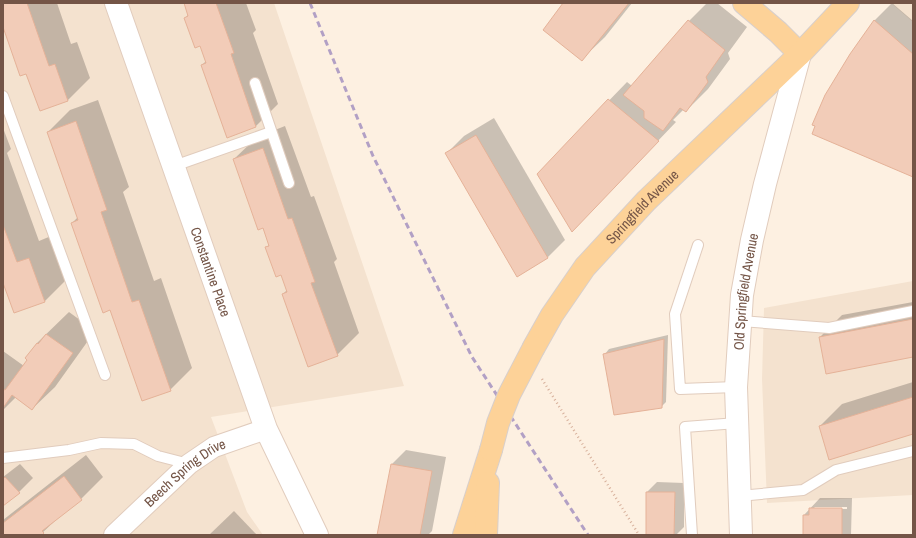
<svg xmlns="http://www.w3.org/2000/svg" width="916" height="538" viewBox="0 0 916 538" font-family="'Archivo Narrow',sans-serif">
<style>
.residential{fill:#f4e2cf}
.shadow{fill:#0003;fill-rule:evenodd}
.building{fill:#f2ccb8;stroke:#e5b298}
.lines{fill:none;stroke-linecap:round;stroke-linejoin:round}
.service-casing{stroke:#e1ccbd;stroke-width:12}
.minor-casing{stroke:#e1ccbd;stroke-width:22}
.tertiary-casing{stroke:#e1ccbd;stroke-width:24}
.primary-casing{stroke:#d8cfcb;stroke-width:24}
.path{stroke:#d7b09b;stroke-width:2.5;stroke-dasharray:1 3;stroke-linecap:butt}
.service{stroke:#fff;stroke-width:10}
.minor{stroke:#fff;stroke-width:20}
.tertiary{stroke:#fff;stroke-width:22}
.primary{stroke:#fdd298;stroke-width:22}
.rail{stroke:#b2a0c5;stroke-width:3;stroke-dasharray:6 4;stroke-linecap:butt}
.primary-bridge-casing{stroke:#d8cfcb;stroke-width:24;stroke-linecap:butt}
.primary-bridge{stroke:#fdd298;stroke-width:22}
.labels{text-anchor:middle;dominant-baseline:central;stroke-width:3;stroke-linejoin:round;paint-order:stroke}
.street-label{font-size:14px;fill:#745547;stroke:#fff5e7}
</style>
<rect width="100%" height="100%" fill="#fdf0e1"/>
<g class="residential">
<polygon points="3,3 274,3 404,386 211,417 247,512 263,535 3,535"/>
<polygon points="891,3 913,3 913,22"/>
<polygon points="913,281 913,495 767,503 762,379 764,308"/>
</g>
<g class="shadow">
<polygon points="3,3 57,3 71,44 77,42 90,78 68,100 27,73 3,24"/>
<polygon points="185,3 246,3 256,30 253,33 278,104 256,126 227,137 202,65 206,61 201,45 185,18 189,14"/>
<polygon points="565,3 632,3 605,37 582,59"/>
<polygon points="707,3 717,3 747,27 728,53 730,59 708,89 686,111 684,109 673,120 676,122 589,213 538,174 627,82 632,86 689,21"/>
<polygon points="892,3 913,21 913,176 816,125 874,21"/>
<polygon points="98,100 129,187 123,192 154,281 161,278 192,368 170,390 110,309 72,223 78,217 48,132 70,110"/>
<polygon points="494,118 565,240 547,258 447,153 464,136"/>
<polygon points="285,126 311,197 314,196 337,259 334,262 359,333 337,355 283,294 287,290 282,274 266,248 270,244 234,159 257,137"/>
<polygon points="3,128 11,149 7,153 39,241 51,236 67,279 45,301 15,312 3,280"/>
<polygon points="913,302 913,356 820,337 842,315"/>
<polygon points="69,312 95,331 55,387 32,409 16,397 3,410 3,351 24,366 28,359 26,358 37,343"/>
<polygon points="668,335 666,402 661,407 605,354 609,349"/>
<polygon points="913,382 913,433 820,426 842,404"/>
<polygon points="406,450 446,457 432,531 428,535 378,535 392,464"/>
<polygon points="86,455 103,477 81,499 60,516 40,535 3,535 3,520"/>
<polygon points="20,464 33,478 19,492 3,505 3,477"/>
<polygon points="657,482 684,483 684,527 676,535 647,535 647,492"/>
<path d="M820 498H852L851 535H804V515ZM815 507H847V509H813Z"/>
<polygon points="234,511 257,535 209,535"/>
</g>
<g class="building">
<polygon points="3,3 27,3 49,66 55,64 68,101 40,111 26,74 20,76 3,27"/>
<polygon points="184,3 216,3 234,53 231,54 256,127 227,138 201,65 206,63 200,46 195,48 184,18 188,16"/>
<polygon points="563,3 629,3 582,61 543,30"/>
<polygon points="688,20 725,50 706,77 708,82 686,112 680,108 663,131 644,118 644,111 623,95"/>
<polygon points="874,20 913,54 913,177 812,134 815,126 812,125 825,95 850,54"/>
<polygon points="608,99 659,141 572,232 537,174"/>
<polygon points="76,121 107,210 101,212 132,302 139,300 171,391 142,401 110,310 103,313 71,223 78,220 47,132"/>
<polygon points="476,135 548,258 517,277 445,153"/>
<polygon points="263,148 288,219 292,218 315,282 311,283 338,356 308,367 282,294 287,292 281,275 276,277 265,247 269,246 263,228 258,230 233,159"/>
<polygon points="3,225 17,262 29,258 45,302 14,313 3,283"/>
<polygon points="913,319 913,357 826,374 819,337"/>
<polygon points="46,334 73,353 32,410 12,395 3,408 3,389 5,390 27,360 25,358 37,343 38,344"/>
<polygon points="664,339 662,408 614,415 603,354"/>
<polygon points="913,397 913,434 829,460 819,426"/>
<polygon points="391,464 432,471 420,535 377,535"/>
<polygon points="64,476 82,500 42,531 44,533 42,535 3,535 3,523"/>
<polygon points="5,477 20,493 3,506 3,479"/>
<polygon points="646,492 675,492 674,535 646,535"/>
<polygon points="809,508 842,508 842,535 803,535 803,515 809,515"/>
</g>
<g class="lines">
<g class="service-casing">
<g id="service">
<polyline points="255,83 289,183"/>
<polyline points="3,96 105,375"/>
<polyline points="174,166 271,132"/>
<polyline points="698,245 675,314 680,389 736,387"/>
<polyline points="741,321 829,328 913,311"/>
<polyline points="3,458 69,450 101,443 134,444 158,456 189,464"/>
<polyline points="739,496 803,490 836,470 913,451"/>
<polyline points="692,535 685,427 737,423"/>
</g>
</g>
<g class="minor-casing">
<g id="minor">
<path id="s1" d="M114 535 189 464 214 447 266 429"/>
</g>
</g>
<g class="tertiary-casing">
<g id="tertiary">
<path id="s2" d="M116 3 266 429 317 535"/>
<path id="s3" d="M741 535 736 387 742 295 752 240 765 184 800 54"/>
</g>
</g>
<g class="primary-casing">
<g id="primary">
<polyline points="744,3 778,32 800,54"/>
<path id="s4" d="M534 347 552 315 585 267 646 201 800 54 848 3"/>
<polyline points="464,535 491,450"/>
<polyline points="486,535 488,483"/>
</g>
</g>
<polyline class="path" points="542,379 639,535"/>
<use href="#service" class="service"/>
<use href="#minor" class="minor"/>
<use href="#tertiary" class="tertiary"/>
<use href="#primary" class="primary"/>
<polyline class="rail" points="310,3 373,156 472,357 588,535"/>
<g class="primary-bridge-casing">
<polyline id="primary-bridge" points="491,450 498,423 509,395 534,347"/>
</g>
<use href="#primary-bridge" class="primary-bridge"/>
</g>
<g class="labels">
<g class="street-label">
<text stroke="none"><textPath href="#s4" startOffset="178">Springfield Avenue</textPath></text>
<text stroke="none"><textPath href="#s2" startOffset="285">Constantine Place</textPath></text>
<text stroke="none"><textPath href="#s3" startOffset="244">Old Springfield Avenue</textPath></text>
<text stroke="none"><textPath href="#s1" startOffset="95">Beech Spring Drive</textPath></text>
</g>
</g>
<rect width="916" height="538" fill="none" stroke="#745547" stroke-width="8"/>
</svg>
